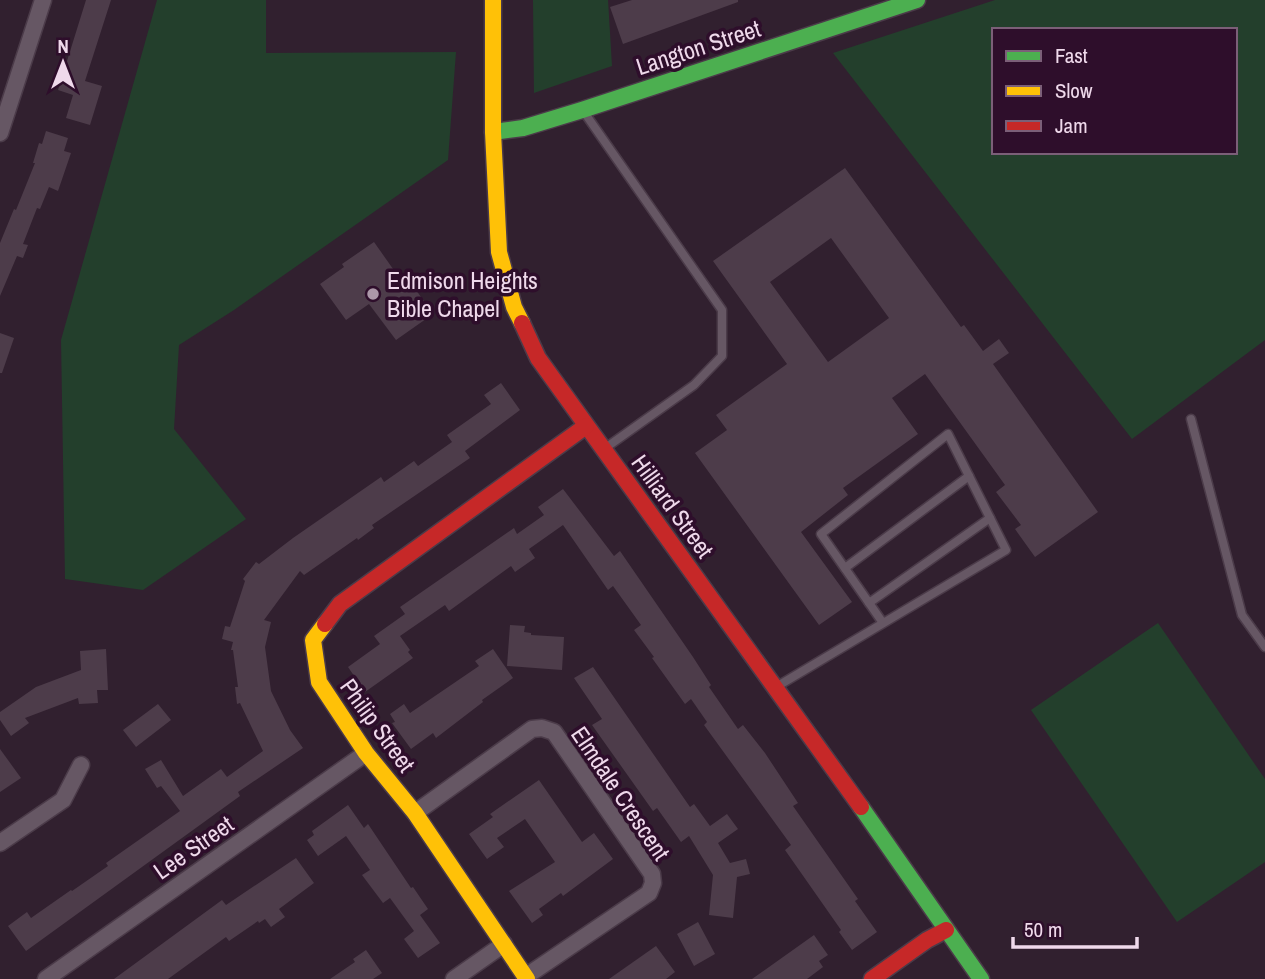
<svg xmlns="http://www.w3.org/2000/svg" width="1265" height="979" viewBox="0 0 1265 979" font-family="'Archivo Narrow',sans-serif">
<style>
.green{fill:#233f2c;fill-rule:evenodd}
.building{fill:#4d3c4a;fill-rule:evenodd}
.lines{fill:none;stroke-linecap:round;stroke-linejoin:round}
.lane-casing{stroke:#4b3b49;stroke-width:11}
.street-casing{stroke:#4b3b49;stroke-width:19}
.fast-casing{stroke:#4b3b49;stroke-width:19}
.slow-casing{stroke:#4b3b49;stroke-width:19}
.jam-casing{stroke:#4b3b49;stroke-width:19}
.lane{stroke:#665764;stroke-width:8}
.street{stroke:#665764;stroke-width:16}
.fast{stroke:#4caf50;stroke-width:16}
.slow{stroke:#ffc107;stroke-width:16}
.jam{stroke:#c62828;stroke-width:16}
.poi-dot{fill:#ac98a9;stroke:#2e0e2b;stroke-width:2.5}
.labels{text-anchor:middle;dominant-baseline:central;stroke-width:7;stroke-linejoin:round;paint-order:stroke}
.street-label{font-size:24px;fill:#efd9eb;stroke:#2e0e2b}
.poi-label{font-size:24px;fill:#efd9eb;stroke:#2e0e2b;text-anchor:start}
</style>
<rect width="100%" height="100%" fill="#31202f"/>
<g class="green">
<polygon points="157,0 266,0 266,53 456,52 448,160 234,310 179,345 174,429 246,519 143,590 65,579 61,340"/>
<polygon points="533,0 608,0 612,66 534,93"/>
<path d="M995 0H1265V340L1132 439 833 53ZM994 30H1235V152H994Z"/>
<polygon points="1158,623 1265,779 1265,862 1177,922 1031,710"/>
</g>
<g class="building">
<polygon points="86,0 111,0 85,81 102,86 90,125 66,118 73,95 58,90"/>
<polygon points="632,0 738,0 738,2 623,44 610,7"/>
<polygon points="46,131 68,138 64,151 71,153 58,191 49,187 40,209 37,208 23,244 28,245 23,258 17,256 0,296 0,243 14,209 16,210 35,163 33,163 39,143 42,144"/>
<path d="M845 168 961 327 964 325 983 351 999 339 1009 353 993 364 1098 512 1035 557 1015 529 1021 525 996 492 1005 485 925 374 892 398 918 434 843 488 848 495 801 532 852 602 819 625 695 453 727 430 716 415 787 364 713 261ZM831 238 889 318 828 362 770 282Z"/>
<polygon points="374,242 398,276 404,273 433,314 396,340 369,304 346,320 320,284 344,267 342,264"/>
<polygon points="0,333 14,338 2,373 0,373"/>
<polygon points="501,383 520,410 465,451 470,458 372,525 374,528 358,540 357,538 304,575 300,571 264,620 271,622 265,647 271,691 290,730 303,748 238,792 240,796 26,951 8,926 27,912 31,918 71,890 72,891 108,866 106,863 180,811 161,786 157,788 145,769 161,760 183,796 221,769 227,777 263,751 240,703 237,704 235,687 238,687 233,650 231,650 233,642 222,639 225,626 230,627 245,581 243,579 256,562 259,564 293,538 381,477 384,482 414,461 418,466 452,442 447,435 491,404 484,395"/>
<polygon points="563,489 614,556 620,551 693,657 711,685 709,687 738,729 743,725 765,753 798,803 793,806 858,899 855,901 877,932 852,950 839,932 841,930 785,850 791,845 704,725 707,722 691,699 685,704 652,658 654,657 634,630 641,625 613,586 608,590 563,525 529,549 535,558 515,572 511,566 449,611 445,605 400,636 410,650 408,652 413,658 365,692 348,667 380,644 374,636 405,614 400,607 514,528 517,534 544,515 538,507"/>
<polygon points="510,625 525,626 524,632 531,633 531,635 564,637 562,670 507,666"/>
<polygon points="106,649 108,690 97,690 98,703 79,704 78,698 25,718 29,723 11,736 0,720 0,712 36,687 81,670 80,651"/>
<polygon points="493,649 513,678 482,700 483,702 436,738 433,733 411,749 392,723 395,722 390,714 404,704 410,713 479,666 475,661"/>
<polygon points="593,667 690,807 694,804 710,826 727,814 738,829 718,843 730,863 746,859 750,874 737,877 733,918 709,915 713,875 689,836 681,842 657,808 653,811 592,725 602,719 574,678"/>
<polygon points="158,704 171,720 136,747 123,730"/>
<polygon points="0,749 21,778 0,792"/>
<polygon points="539,780 582,842 594,833 613,859 563,896 561,893 539,909 543,915 532,923 509,891 555,862 525,819 497,838 504,847 487,859 469,834 493,817 490,814"/>
<polygon points="348,805 364,828 368,824 411,888 413,887 428,909 420,915 440,943 418,958 404,939 414,931 390,898 383,903 362,875 370,870 346,836 318,856 307,840 314,835 312,831"/>
<polygon points="296,858 314,883 279,909 285,917 271,927 265,919 259,923 258,921 229,941 226,937 168,979 114,979 222,900 226,905"/>
<polygon points="698,922 715,954 694,966 677,934"/>
<polygon points="814,935 828,955 819,961 823,967 807,979 752,979"/>
<polygon points="656,946 675,972 666,979 609,979"/>
<polygon points="366,950 382,973 373,979 330,979 355,962 353,959"/>
</g>
<g class="lines">
<g class="lane-casing">
<g id="lane">
<polyline points="584,112 722,310 722,356 694,385 604,449"/>
<polyline points="1191,419 1242,615 1265,647"/>
<polyline points="845,568 969,476"/>
<polyline points="869,603 990,518"/>
<path d="M776 687C853 641 929 596 1006 550L948 434 821 534 883 623"/>
</g>
</g>
<g class="street-casing">
<g id="street">
<polyline points="0,133 43,0"/>
<polyline points="415,813 532,729 542,728 554,732 652,874 653,883 649,893 525,977"/>
<polyline points="0,843 63,800 81,765"/>
<polyline points="46,979 366,753"/>
<polyline points="454,979 504,944"/>
</g>
</g>
<g class="fast-casing">
<g id="fast">
<polyline points="493,132 523,128 582,110 917,0"/>
<polyline points="861,807 981,979"/>
</g>
</g>
<g class="slow-casing">
<g id="slow">
<polyline points="493,0 493,132 499,252 514,307 522,323"/>
<polyline points="325,624 313,640 319,682 366,753 415,813 527,979"/>
</g>
</g>
<g class="jam-casing">
<g id="jam">
<polyline points="522,323 538,358 861,807"/>
<polyline points="325,624 340,604 586,426"/>
<polyline points="872,979 927,940 946,930"/>
</g>
</g>
<use href="#lane" class="lane"/>
<use href="#street" class="street"/>
<use href="#fast" class="fast"/>
<use href="#slow" class="slow"/>
<use href="#jam" class="jam"/>
</g>
<circle class="poi-dot" cx="373" cy="294" r="7"/>
<g class="labels">
<g class="street-label">
<text transform="translate(698 47) rotate(-18)">Langton Street</text>
<text transform="translate(673 506) rotate(54)">Hilliard Street</text>
<text transform="translate(378 725) rotate(54)">Philip Street</text>
<text transform="translate(621 793) rotate(56)">Elmdale Crescent</text>
<text transform="translate(193 847) rotate(-35)">Lee Street</text>
</g>
<g class="poi-label">
<text x="387" y="280">Edmison Heights<tspan x="387" dy="28">Bible Chapel</tspan></text>
</g>
</g>
<rect x="992" y="28" width="245" height="126" fill="#2e0e2b" stroke="#7b5f78" stroke-width="2"/>
<rect x="1006" y="51" width="35" height="10" fill="#4caf50" stroke="#7b5f78" stroke-width="2"/>
<text x="1055" y="63" font-size="21" fill="#efd9eb">Fast</text>
<rect x="1006" y="86" width="35" height="10" fill="#ffc107" stroke="#7b5f78" stroke-width="2"/>
<text x="1055" y="98" font-size="21" fill="#efd9eb">Slow</text>
<rect x="1006" y="121" width="35" height="10" fill="#c62828" stroke="#7b5f78" stroke-width="2"/>
<text x="1055" y="133" font-size="21" fill="#efd9eb">Jam</text>
<g transform="translate(63 63)" stroke="#2e0e2b" stroke-width="5" paint-order="stroke">
<path d="M0-5L12 26L0 18L-12 26Z" fill="#efd9eb"/>
<text y="-10" font-size="19" font-weight="bold" text-anchor="middle" fill="#efd9eb">N</text>
</g>
<path d="M1013 937v10h124v-10" fill="none" stroke="#efd9eb" stroke-width="3.5"/>
<text x="1024" y="937" font-size="21" fill="#efd9eb" stroke="#2e0e2b" stroke-width="5" paint-order="stroke">50 m</text>
</svg>
